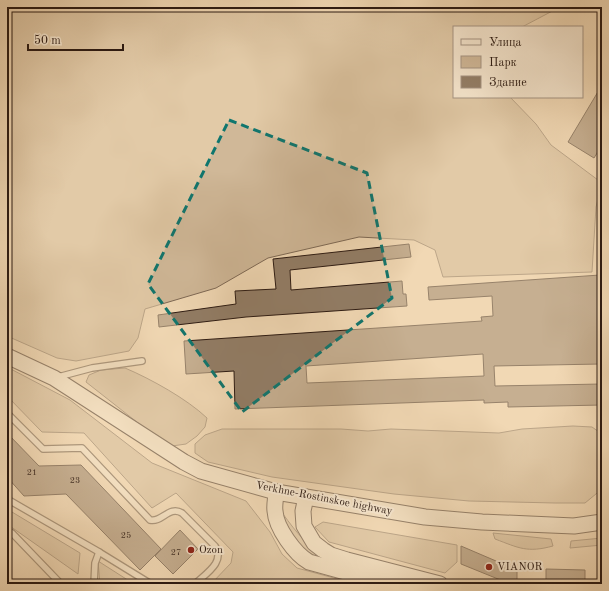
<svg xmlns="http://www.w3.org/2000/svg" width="609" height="591" viewBox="0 0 609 591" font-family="'Old Standard TT',serif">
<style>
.green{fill:#d0b898;stroke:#7e6955}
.building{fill:#927d66;stroke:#2c1a12;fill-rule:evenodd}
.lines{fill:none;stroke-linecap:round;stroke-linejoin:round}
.lane-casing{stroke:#5d4a3a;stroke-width:8}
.secondary-casing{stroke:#2c1a12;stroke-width:17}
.lane{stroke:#f6e6ce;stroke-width:5.5}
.secondary{stroke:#f6e6ce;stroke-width:15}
.marked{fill:none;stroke:#0f766e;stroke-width:3;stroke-dasharray:8 5;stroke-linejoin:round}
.poi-dot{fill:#8f2418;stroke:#f6e6ce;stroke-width:1.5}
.labels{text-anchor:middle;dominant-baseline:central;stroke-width:4;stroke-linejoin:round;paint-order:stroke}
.number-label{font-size:9px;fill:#463327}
.street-label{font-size:11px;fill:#2c1a12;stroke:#f6e6ce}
.poi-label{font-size:11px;fill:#2c1a12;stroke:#f6e6ce;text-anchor:start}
</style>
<rect width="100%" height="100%" fill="#f1d8b4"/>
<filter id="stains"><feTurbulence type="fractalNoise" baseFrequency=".005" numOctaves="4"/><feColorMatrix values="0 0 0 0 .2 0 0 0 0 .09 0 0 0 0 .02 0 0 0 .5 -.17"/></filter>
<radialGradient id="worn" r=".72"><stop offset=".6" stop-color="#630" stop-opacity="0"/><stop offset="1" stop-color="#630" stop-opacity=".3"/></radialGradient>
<g class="green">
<polygon points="7,7 560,7 522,27 454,27 454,97 510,97 536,124 551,145 602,183 596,207 592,272 443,277 435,250 414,240 359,237 268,258 216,288 145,309 138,338 129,351 76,361 57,358 7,336"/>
<polygon points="7,367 70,400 152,463 246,501 270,532 282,554 297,568 356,584 211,584 231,563 233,552 176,493 152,508 84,433 42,432 7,396"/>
<path d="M125 368C151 379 187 399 207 418L205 427 197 436 186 444 172 446 147 430 86 382 89 375 101 370Z"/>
<polygon points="573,426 592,427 602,434 602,489 585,503 555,503 469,501 394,494 272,477 208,462 195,453 195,444 205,435 222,429 341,429 368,431 391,429 499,433 522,429"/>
<polygon points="7,509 80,553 78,574 7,524"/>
<path d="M283 514C296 532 309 548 328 561L313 558 283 527Z"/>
<polygon points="323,522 457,545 457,562 445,573 329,542 315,527"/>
<path d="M493 533 551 539 553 546C527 553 519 548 495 539Z"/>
<polygon points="602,538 602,545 570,548 571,541"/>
<polygon points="98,561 134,584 100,584"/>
</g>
<g class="building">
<polygon points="602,85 602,145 594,158 568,142"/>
<polygon points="409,244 411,257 290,270 291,290 402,281 403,294 406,294 407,306 246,317 159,327 158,315 236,304 235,291 276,289 273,259"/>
<path d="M600 275 601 364 494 366 495 386 602 384V405L508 407V402L484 403V400L235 409 234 371 186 374 184 341 482 321 481 317 493 316 492 296 429 300 428 287ZM483 354 484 376 307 383 306 366Z"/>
<polygon points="7,433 39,466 81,465 161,549 140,570 66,494 24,496 7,477"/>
<polygon points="180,530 198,549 173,574 155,556"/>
<polygon points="461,546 517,570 517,584 503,584 503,581 461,564"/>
<polygon points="546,569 585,570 585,584 546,584"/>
</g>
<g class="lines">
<g class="lane-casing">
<g id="lane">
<polyline points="58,377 92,368 142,361"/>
<path d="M7 413 43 449 82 448 150 520C162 523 169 505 182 513L215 546C226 562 205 574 195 584"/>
<polyline points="7,499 99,552 151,584"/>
<polyline points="7,530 12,533 61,584"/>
<polyline points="94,584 95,563 99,552"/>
</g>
</g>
<g class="secondary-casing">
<g id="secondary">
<polyline points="7,356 54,378 184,462 201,471 276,492 425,517 482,522 574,526 602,522"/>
<path d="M276 492C276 498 274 505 275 511 276 528 295 554 309 562L389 584"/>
<polyline points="306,497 303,511 304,526 314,543 323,550 331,555 347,560 440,584"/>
</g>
</g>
<use href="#lane" class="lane"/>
<use href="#secondary" class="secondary"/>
</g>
<path d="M0 0H609V591H0ZM229 120 367 173 392 298 242 412 148 284Z" fill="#f1d8b4" fill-opacity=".55" fill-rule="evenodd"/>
<path class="marked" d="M229 120 367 173 392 298 242 412 148 284Z"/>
<g class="poi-dot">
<circle cx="191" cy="550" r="4"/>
<circle cx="489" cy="567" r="4"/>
</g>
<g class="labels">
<g class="number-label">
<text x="32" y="472">21</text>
<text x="75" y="480">23</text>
<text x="126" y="535">25</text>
<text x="176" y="552">27</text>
</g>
<g class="street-label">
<text transform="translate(324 499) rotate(11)">Verkhne-Rostinskoe highway</text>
</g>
<g class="poi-label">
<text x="199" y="550">Ozon</text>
<text x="497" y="567">VIANOR</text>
</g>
</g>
<rect width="609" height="591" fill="none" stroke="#f1d8b4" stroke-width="24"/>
<rect x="8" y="8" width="593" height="575" fill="none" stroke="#2c1a12" stroke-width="2"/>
<rect x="12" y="12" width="585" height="567" fill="none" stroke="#2c1a12"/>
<rect x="453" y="26" width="130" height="72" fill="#f6e6ce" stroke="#a59483"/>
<rect x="461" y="39" width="20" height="6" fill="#f6e6ce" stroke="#a59483"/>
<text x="489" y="46" font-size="12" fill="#2c1a12">Улица</text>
<rect x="461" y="56" width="20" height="12" fill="#d0b898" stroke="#a59483"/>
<text x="489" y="66" font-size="12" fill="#2c1a12">Парк</text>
<rect x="461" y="76" width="20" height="12" fill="#927d66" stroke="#a59483"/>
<text x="489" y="86" font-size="12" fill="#2c1a12">Здание</text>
<path d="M28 44v6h95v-6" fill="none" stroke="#2c1a12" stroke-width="2"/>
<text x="34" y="44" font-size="12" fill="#2c1a12" stroke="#f6e6ce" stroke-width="3" paint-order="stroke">50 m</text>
<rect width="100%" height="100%" filter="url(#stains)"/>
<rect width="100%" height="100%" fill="url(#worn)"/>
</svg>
